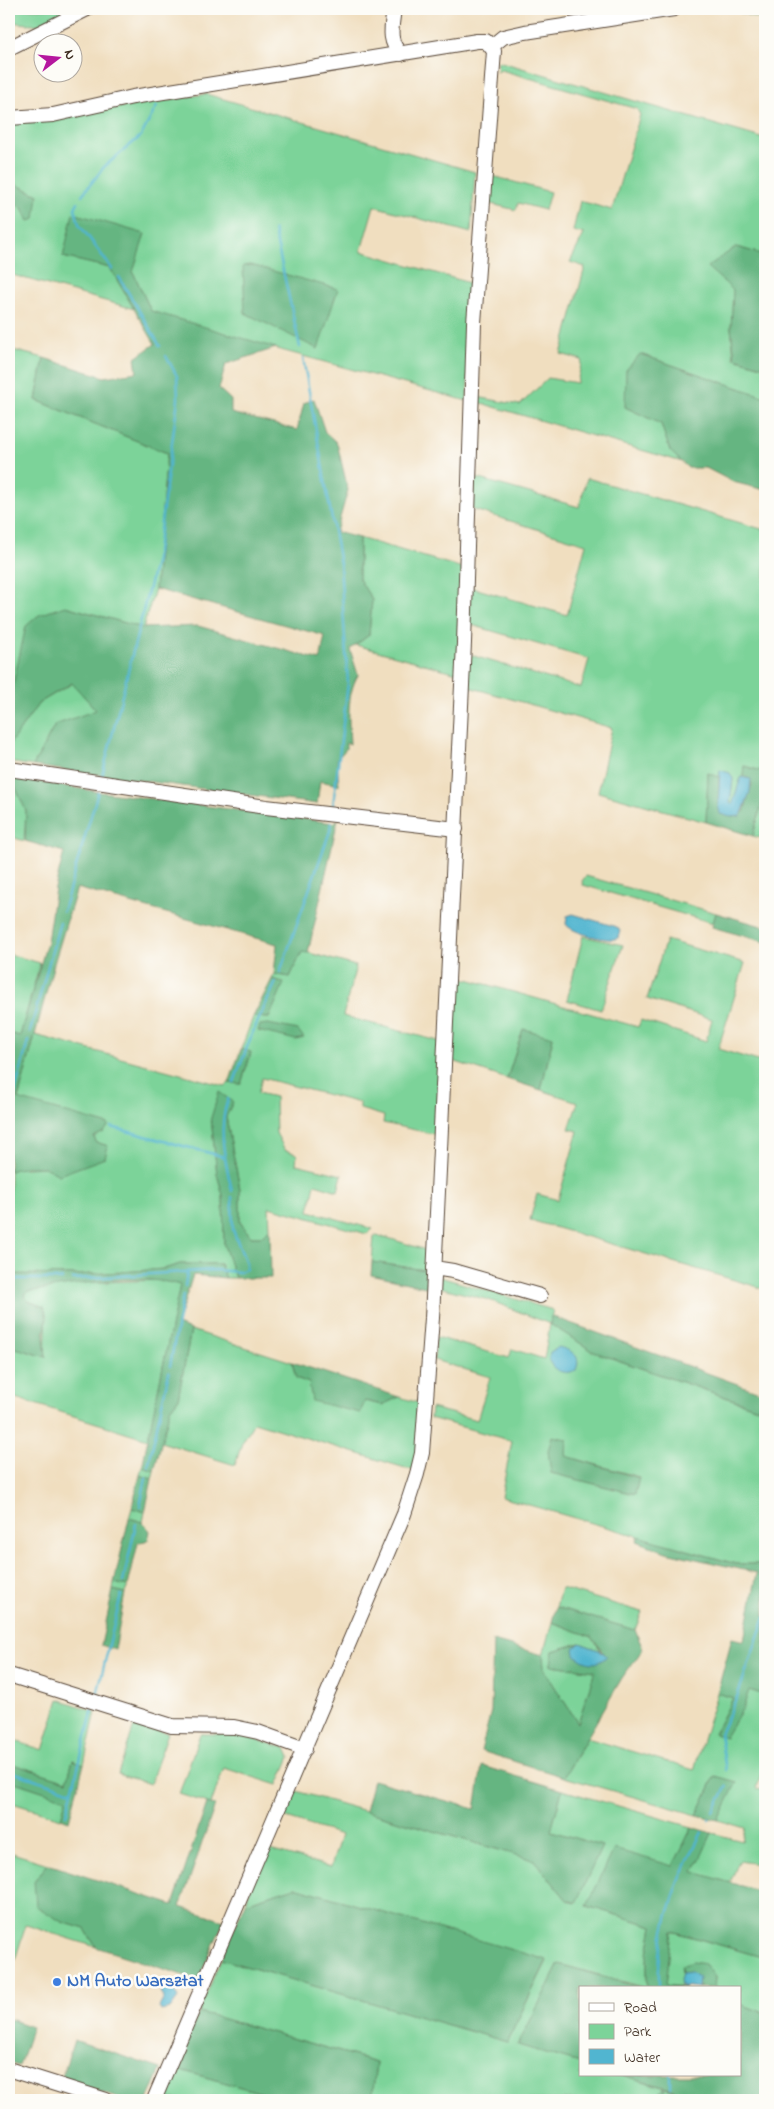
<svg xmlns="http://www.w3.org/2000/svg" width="774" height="2109" viewBox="0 0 774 2109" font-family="'Indie Flower',sans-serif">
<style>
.green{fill:#7cd399;stroke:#5c7e5c;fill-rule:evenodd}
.forest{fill:#65b581;stroke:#507050}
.water{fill:#51b5d0;stroke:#467077}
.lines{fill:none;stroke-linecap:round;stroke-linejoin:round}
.stream{stroke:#51b5d0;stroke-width:2.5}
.minor-casing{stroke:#564536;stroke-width:16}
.minor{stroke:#fff;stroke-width:14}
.shop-dot{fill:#3f7fe0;stroke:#fdfcf7;stroke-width:2}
.labels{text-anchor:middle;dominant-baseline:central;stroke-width:5;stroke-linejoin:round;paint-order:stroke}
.shop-label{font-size:18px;font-weight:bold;fill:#366cbe;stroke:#fdfcf7;text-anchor:start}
</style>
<rect width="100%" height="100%" fill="#fdfcf7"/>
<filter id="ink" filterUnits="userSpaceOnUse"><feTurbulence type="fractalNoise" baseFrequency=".02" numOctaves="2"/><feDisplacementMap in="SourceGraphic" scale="10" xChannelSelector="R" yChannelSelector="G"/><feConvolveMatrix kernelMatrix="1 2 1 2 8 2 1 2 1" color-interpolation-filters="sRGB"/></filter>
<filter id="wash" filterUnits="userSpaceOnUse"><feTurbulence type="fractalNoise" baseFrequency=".0096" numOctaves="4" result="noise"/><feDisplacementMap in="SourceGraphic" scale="20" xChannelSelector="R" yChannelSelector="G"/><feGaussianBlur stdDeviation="1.12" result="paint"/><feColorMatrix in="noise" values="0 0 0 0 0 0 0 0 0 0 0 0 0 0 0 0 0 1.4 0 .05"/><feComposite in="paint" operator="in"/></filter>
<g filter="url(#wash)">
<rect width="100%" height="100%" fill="#f0debf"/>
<g class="green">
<polygon points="9,9 77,9 49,26 9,22"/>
<polygon points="727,9 765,9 765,20 764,20"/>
<polygon points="498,61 765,139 765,255 736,247 731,328 734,358 765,367 765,397 640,354 625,407 661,424 670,450 682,462 477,402 477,397 520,405 548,378 577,383 582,360 561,354 585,267 570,262 584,234 573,231 580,201 612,210 640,115 637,109 501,70 497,72"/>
<polygon points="206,94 475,172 471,233 374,206 361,251 473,284 467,401 186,324 151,311 133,272 63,257 110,268 134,309 9,274 9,204 21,206 38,195 9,181 9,124"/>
<polygon points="489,175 550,192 545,210 518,203 516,210 487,203"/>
<polygon points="9,349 44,358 36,400 167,453 155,589 143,628 65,606 9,694"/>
<polygon points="473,477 579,507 587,478 765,530 765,772 744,766 743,776 732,805 730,803 733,779 720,770 719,777 708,773 706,822 598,792 612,728 466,686 467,654 581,688 589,659 468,624 470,587 567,615 586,544 471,509"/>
<polygon points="359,538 463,568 457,673 356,645 369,635 372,600 359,579"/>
<polygon points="73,683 97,711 55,725 33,766 9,762 9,745 39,703"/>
<polygon points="9,776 11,777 26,811 24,841 9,836"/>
<polygon points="765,792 765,839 753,836"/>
<polygon points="586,876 716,913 713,923 583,885 582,881"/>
<polygon points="583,936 623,945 601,1010 567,1000"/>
<polygon points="666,940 745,963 718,1049 765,1063 765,1289 530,1220 537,1194 558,1200 578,1131 569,1129 578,1102 541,1090 553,1038 523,1029 507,1079 450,1060 453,975 638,1027 641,1020 706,1041 712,1019 647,999"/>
<polygon points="302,951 356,966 343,1016 442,1042 438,1135 383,1123 384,1116 360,1109 360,1103 262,1078 258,1093 275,1097 276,1133 285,1150 297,1154 296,1164 342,1175 338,1191 315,1184 309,1211 373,1229 367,1234 269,1207 270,1229 260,1237 251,1237 240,1222 240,1189 226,1117 211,1118 217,1174 223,1195 224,1245 235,1278 226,1278 220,1264 180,1264 164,1269 77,1275 9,1274 10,1169 44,1167 108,1146 96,1142 94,1137 104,1132 108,1125 18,1100 35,1035 225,1086 229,1083 241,1084 251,1053 241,1049 253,1017 269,1018 284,982 272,979 274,974 290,977"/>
<polygon points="9,954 40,963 20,1036 9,1033"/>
<polygon points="374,1236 385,1237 432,1252 431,1271 372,1262"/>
<path d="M440 1277 553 1310 550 1324 594 1352 757 1408 759 1402 765 1405 764 1564H736L501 1497 512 1441 430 1418 431 1408 477 1420 490 1377 434 1360 436 1337 509 1358 512 1349 544 1359 550 1324 489 1300 439 1287ZM567 1439 566 1456 639 1477 635 1494 551 1473Z"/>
<path d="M164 1280 180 1285 148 1439 9 1396V1346L46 1357C44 1340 49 1322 44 1307L28 1301 25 1296 27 1292 72 1283Z"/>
<polygon points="191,1330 292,1362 296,1378 309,1383 360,1413 364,1401 382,1405 399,1397 423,1404 415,1471 254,1422 242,1443 235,1465 161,1442 170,1409 178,1399"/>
<polygon points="142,1467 154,1471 152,1479 140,1475"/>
<polygon points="132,1508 145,1512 143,1522 129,1518"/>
<polygon points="114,1583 128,1586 125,1593 113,1590"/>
<polygon points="561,1588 642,1612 635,1630 556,1607"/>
<polygon points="552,1622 592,1637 601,1651 580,1643 553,1651 551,1665 595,1671 578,1723 544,1670 543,1655"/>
<polygon points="749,1690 765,1695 765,1760 757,1788 765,1790 765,1865 739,1861 730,1883 693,1872 712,1833 742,1841 745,1828 718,1820 736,1782 715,1776 697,1815 564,1777 587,1738 694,1770 717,1693 733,1698 714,1734 743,1708"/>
<polygon points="59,1699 96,1712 84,1764 73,1760 67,1781 9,1763 9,1739 43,1750"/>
<polygon points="135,1723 168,1733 150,1784 118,1774"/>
<polygon points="200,1734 235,1734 286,1748 290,1757 278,1785 224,1768 211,1804 179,1794"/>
<polygon points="9,1780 67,1799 61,1818 9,1802"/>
<polygon points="289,1789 534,1860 567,1900 575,1903 602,1846 551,1831 562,1790 692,1827 673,1867 587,1906 653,1926 647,1960 647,1988 559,1964 518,2045 580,2063 580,2075 623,2075 691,2096 687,2100 665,2100 664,2088 653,2100 372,2100 376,2062 199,2012 221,1959 507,2042 547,1961 295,1887 245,1903 266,1849 331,1867 341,1835 280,1816"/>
<polygon points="9,1852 48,1864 34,1881 62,1922 85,1929 96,1947 26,1925 9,1979"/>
<polygon points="671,1931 765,1958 765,2013 740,2004 740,1988 714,1988 715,1977 682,1966 681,1986 666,1986"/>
<polygon points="173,2068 287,2100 159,2099"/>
</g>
<g class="forest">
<polygon points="9,181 38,195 35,219 29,221 21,206 9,204"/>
<path d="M73 213 145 234 133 272 151 311 276 348 226 364 219 389 231 400V413L297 430 304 403 314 399 325 432 337 443 348 490 336 532 359 538V579L372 600 369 635 350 649 358 675C346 696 349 721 350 744L346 743V749L337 759 339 785 320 781 317 804 33 766 55 725 96 710 72 683 39 703 9 745V694L12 689 26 626 39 615 65 606 143 628 198 626 320 660 325 636 155 589 167 453 36 400 44 358 104 377 137 372 135 358 155 344 110 268 63 257Z"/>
<polygon points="736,247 765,255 765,367 735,358 731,328 733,290 707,267"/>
<polygon points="251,265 338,289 318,349 245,313 243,266"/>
<polygon points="640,354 765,397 765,490 733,482 706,468 688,468 670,451 661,424 625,407 626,370"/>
<polygon points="744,766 765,772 765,792 753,836 706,822 708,773 719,777 718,805 744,812 752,784 748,778 743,776"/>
<polygon points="11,777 93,791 334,823 338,819 308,953 302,952 290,977 274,974 277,944 77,888 53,967 18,1099 109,1125 104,1132 94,1137 96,1142 108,1146 105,1158 59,1175 44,1167 25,1167 9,1171 9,1033 20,1036 47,942 55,888 64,852 25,841 26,811"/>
<polygon points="716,913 765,927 765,942 712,927"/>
<polygon points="272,979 284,983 269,1018 253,1017"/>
<polygon points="268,1024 298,1030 304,1038 296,1040 258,1031 260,1025"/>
<polygon points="523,1029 553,1037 541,1090 507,1079"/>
<polygon points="241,1049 251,1052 241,1084 229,1083"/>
<polygon points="219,1092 233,1102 226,1117 240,1189 240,1222 251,1237 260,1237 270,1229 271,1278 235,1278 224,1245 223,1195 217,1174 211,1118"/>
<polygon points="372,1262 431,1271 430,1288 371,1275"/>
<path d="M180 1264H220L226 1278 193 1275 177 1325 191 1330 178 1399 170 1409 154 1471 142 1467 180 1285C135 1272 73 1285 27 1292L25 1296 28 1301 44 1307 47 1318 44 1337 46 1357 9 1346V1274L77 1275 164 1269Z"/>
<polygon points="551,1316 762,1393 758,1408 594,1352 550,1324"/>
<polygon points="292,1362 399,1397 382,1405 365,1401 360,1413 312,1401 309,1383 296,1378"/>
<polygon points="552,1436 567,1439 566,1456 639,1478 635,1494 551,1473 548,1451"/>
<polygon points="140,1475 152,1479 145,1512 132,1508"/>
<polygon points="129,1518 143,1522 150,1531 148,1540 138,1543 128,1586 114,1583"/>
<polygon points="638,1536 736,1564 764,1564 765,1562 765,1695 749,1690 743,1708 725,1737 714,1734 733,1698 717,1693 732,1638 744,1641 757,1573 666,1552 637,1541"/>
<polygon points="113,1590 125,1593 115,1650 101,1645"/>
<polygon points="556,1607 635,1630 643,1649 622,1678 564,1777 481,1751 491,1711 493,1641 543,1655 544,1670 578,1723 595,1671 551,1665 553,1651 580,1643 574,1648 606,1656 592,1637 552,1622"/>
<polygon points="73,1760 84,1764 69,1821 61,1818 66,1799 9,1780 9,1763 67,1781"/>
<polygon points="482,1766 562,1790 551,1831 602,1846 576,1903 567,1900 534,1860 365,1811 373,1780 475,1809"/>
<polygon points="715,1776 737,1782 718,1820 697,1815"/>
<polygon points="207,1803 215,1805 180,1907 224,1921 198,1980 96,1947 85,1929 62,1922 36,1906 34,1881 48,1864 173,1905"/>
<polygon points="692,1827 712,1833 694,1872 765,1893 765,1958 672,1931 666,1985 685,1988 647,1988 647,1960 653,1926 587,1906 614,1849 673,1866"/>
<polygon points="295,1887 547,1960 507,2042 221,1959 245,1903"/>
<polygon points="692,1962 705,1964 715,1977 714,1988 698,1988 700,1986 691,1972 682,1973 681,1966"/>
<polygon points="559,1964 642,1988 580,1988 580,2063 518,2045"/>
<polygon points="740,2004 765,2013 765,2100 700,2098 687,2100 691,2096 664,2087 665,2100 653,2100 664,2087 623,2075 740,2075"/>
<polygon points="199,2012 376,2062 372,2100 287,2100 173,2068"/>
<polygon points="9,2019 32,2027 19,2066 9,2063"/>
<polygon points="74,2040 161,2069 148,2100 125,2100 61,2080"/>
</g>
<g class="water">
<polygon points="720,770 730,773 733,779 730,803 732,805 741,777 751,779 750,792 741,816 730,817 720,814 718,805"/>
<path d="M573 914 617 927 620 931 618 938C611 943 569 932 566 924L567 916Z"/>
<path d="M559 1347C572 1351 582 1355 576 1370 563 1377 545 1368 550 1352Z"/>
<path d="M580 1643 601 1651 607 1656C596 1667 586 1664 575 1655L574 1648Z"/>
<polygon points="691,1972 699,1977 698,1988 681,1986 680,1979 682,1973"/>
<polygon points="167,1987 173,1988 178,1998 170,2009 161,2011 159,2007 164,1998 161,1992 163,1988"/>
</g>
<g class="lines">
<g class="stream">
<polyline points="82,195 104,167 141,136 157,106"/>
<polyline points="78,202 75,208 79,224 112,269"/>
<polyline points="274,230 300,347"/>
<polyline points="119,277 160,346"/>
<polyline points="303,358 340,564 348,683 333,806"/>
<polyline points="102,776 156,559 178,399 177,376 166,356"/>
<polyline points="63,911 98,792"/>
<polyline points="280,972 330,831 331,822"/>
<polyline points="30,1032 60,922"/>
<polyline points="234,1082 252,1034 276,982"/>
<path d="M228 1099C217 1131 225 1159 232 1191"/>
<polyline points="9,1115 28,1041"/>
<polyline points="111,1127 225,1157"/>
<polyline points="9,1279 62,1279"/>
<polyline points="73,1279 215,1270 240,1272 246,1269 246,1263 233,1230 232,1197"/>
<polyline points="185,1286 187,1273"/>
<polyline points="170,1366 183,1295"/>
<polyline points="148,1467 169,1372"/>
<polyline points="140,1506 146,1478"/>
<polyline points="123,1582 136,1524"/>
<polyline points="97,1695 121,1595"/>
<polyline points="726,1770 720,1734 737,1697 765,1617"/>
<polyline points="9,1771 72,1791"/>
<polyline points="713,1812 727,1786"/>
<polyline points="66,1815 93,1709"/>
<polyline points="709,1820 709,1819"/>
<path d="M659 1988C656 1934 677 1879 702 1832"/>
<polyline points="670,2087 670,2075"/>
<polyline points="667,2100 668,2096"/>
</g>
</g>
</g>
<g filter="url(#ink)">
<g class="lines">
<g class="minor-casing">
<g id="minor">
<path d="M394 9C392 26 387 41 401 54"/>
<polyline points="492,46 503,37 525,32 674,9"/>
<polyline points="9,48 87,9"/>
<polyline points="9,118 53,115 133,97 477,41 486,41 494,51 474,323 464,643 432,1318 422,1453 417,1474 404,1514 154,2100"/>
<polyline points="9,769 266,807 456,829"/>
<polyline points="434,1268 453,1271 540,1296"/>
<polyline points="9,1675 172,1726 234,1727 258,1732 305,1749"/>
<polyline points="11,2070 106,2100"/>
</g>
</g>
<use href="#minor" class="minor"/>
</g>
</g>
<circle class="shop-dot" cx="57" cy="1982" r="5"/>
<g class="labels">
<g class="shop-label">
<text x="67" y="1982">NM Auto Warsztat</text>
</g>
</g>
<rect width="774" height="2109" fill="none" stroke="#fdfcf7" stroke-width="30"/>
<rect x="579" y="1986" width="162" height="90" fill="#fdfcf7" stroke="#afa8a0"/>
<rect x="589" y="2003" width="25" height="8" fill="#ffffff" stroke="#afa8a0"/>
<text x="624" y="2012" font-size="15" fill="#3b2a1e">Road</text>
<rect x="589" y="2024" width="25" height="15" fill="#7cd399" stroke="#afa8a0"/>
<text x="624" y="2036" font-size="15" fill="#3b2a1e">Park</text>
<rect x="589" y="2049" width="25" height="15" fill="#51b5d0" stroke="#afa8a0"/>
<text x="624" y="2062" font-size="15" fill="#3b2a1e">Water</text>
<g transform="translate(58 58) rotate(74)"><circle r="24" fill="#fdfcf7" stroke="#afa8a0"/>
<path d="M0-4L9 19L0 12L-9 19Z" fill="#b5179e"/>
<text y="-8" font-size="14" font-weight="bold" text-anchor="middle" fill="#3b2a1e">N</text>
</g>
</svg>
